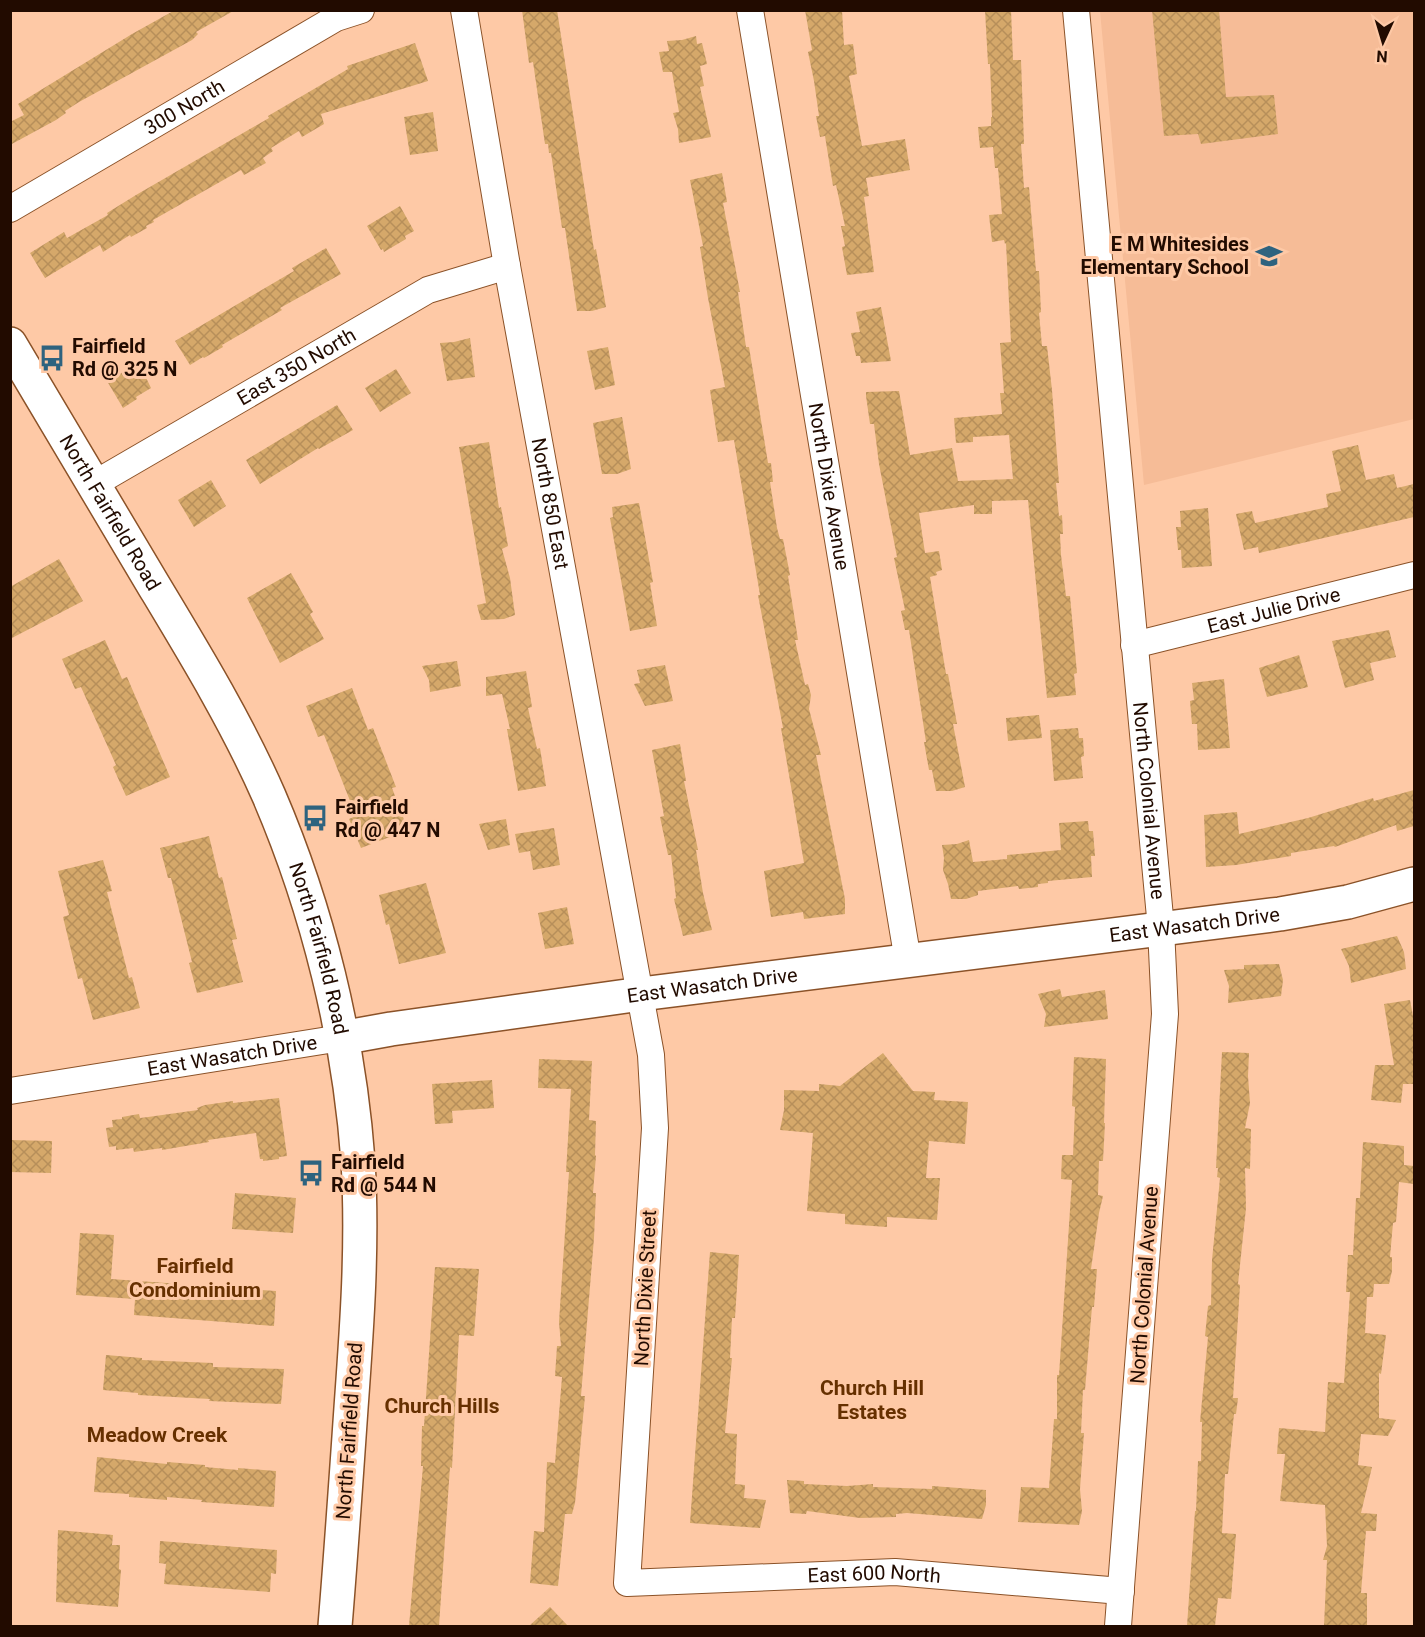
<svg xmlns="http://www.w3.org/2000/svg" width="1425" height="1637" viewBox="0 0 1425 1637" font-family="Roboto,sans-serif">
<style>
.built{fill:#f6bc97}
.building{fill:url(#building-cross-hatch)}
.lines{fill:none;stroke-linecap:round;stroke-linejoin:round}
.street-casing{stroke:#8b5228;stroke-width:28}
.secondary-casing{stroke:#8b5228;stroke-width:36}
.street{stroke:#fff;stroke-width:26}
.secondary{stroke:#fff;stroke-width:33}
.labels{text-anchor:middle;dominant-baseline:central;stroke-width:6;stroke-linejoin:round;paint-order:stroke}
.street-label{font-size:20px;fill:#220b00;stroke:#fec9a6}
.poi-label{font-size:20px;font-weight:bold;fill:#220b00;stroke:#fec9a6;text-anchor:start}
.neighbourhood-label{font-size:21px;font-weight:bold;fill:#663000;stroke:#fec9a6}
</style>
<defs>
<pattern id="building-cross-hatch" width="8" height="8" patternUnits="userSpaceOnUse" patternTransform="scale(1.5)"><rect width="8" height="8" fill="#d5a86a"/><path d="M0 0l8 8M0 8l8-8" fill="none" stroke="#b78f5a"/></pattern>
</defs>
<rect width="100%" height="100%" fill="#fec9a6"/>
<polygon class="built" points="1100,11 1414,11 1414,419 1144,485"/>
<g class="building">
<polygon points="175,10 235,10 196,32 198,34 192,40 79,102 65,111 66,113 56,120 10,145 10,122 24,115 18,104 132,34"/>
<polygon points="522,10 557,10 594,250 596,249 606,307 592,311 577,311 565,228 562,228 551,153 549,153 548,144 545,144 533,62 529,63"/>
<polygon points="805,10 842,10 844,45 853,44 857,74 849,76 862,146 905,139 910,170 866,178 869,196 864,197 874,272 847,275 842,247 845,246 841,226 845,226 836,185 833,186 825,136 820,137 816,116 819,116 814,81 808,52 812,50"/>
<polygon points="985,10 1011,10 1013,60 1021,60 1024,144 1021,144 1024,188 1029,187 1036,271 1039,271 1041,312 1039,313 1042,346 1047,346 1052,390 1059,483 1056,483 1059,516 1062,515 1063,534 1060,534 1061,555 1066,596 1070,596 1077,673 1074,674 1076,695 1047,698 1028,500 992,501 992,514 974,514 974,505 919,513 925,553 939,551 942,570 936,572 937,575 930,577 946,674 948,674 957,724 953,724 965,787 952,791 936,791 932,770 929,770 924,742 926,742 909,630 905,630 901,611 905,610 894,558 897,557 879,464 874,424 870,424 866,396 866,392 899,391 910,455 952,448 958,481 1013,479 1009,435 973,437 973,442 956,443 954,418 1002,414 1000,393 1004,393 1000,343 1011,342 1006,243 1005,244 1004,240 992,242 989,215 1002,214 998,168 995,168 993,147 980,148 978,127 991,126 991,117 992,117 990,64 988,64"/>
<polygon points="1152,10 1219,10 1226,97 1274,95 1278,134 1201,144 1198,134 1164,136"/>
<polygon points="696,36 697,44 702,43 707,64 700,66 704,86 700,87 711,137 679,143 678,129 673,113 679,112 672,72 663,72 659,52 669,51 667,41 682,40"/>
<polygon points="415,43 428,81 321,114 324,124 302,137 299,131 271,148 273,151 263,158 266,163 244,175 241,170 153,220 154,222 146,226 147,228 131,237 130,235 103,252 100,245 45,278 30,253 64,232 67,238 108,215 107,213 136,195 269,118 268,116 348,69 347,66"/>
<polygon points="433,112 438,151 410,155 404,117"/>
<polygon points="722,173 727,202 723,203 740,292 738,292 746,347 749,347 768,463 771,463 773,482 770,482 777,528 780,539 783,539 790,575 788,576 798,640 795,640 805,685 808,684 811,695 809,709 821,755 816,755 845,899 845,914 804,919 803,912 771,917 764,871 804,863 781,728 783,728 758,595 760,595 734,440 718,442 710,390 725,387 708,298 700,247 703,246 690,180"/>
<polygon points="400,206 414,231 405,236 406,239 384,252 383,249 381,250 367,226"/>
<polygon points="326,248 341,274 280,308 282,310 222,345 223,347 204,358 203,357 190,365 175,341 294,271 292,268"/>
<polygon points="881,307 891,361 861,363 860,356 856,356 851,333 860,332 856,312"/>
<polygon points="470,338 475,377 447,381 440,343 454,342"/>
<polygon points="608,347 615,385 595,390 587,351"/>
<polygon points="139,363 151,388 136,397 137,399 123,408 107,381"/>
<polygon points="396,369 411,393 380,412 365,388"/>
<polygon points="337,405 353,430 319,449 318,448 260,484 246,460"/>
<polygon points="622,417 631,469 617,474 602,474 593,423"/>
<polygon points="489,442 499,508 501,507 508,546 502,549 510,578 515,615 504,619 481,620 477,605 486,603 459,447"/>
<polygon points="1358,445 1366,480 1394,474 1397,488 1414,484 1414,517 1259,553 1258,547 1244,550 1236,514 1252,511 1255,523 1328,507 1326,494 1341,491 1332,451"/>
<polygon points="211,480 226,506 194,527 178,500"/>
<polygon points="639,503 653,582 650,583 657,626 630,631 610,518 613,517 612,507"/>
<polygon points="1208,508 1212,566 1182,568 1181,550 1178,550 1176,527 1181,527 1180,511"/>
<polygon points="59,559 83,601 10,639 10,587"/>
<polygon points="291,573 313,612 310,614 324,639 280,663 247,598"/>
<polygon points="1389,630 1396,657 1370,663 1374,680 1345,688 1332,641"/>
<polygon points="105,640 122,679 127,677 170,777 126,796 113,767 116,765 81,687 75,689 62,659"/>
<polygon points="1299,655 1308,687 1267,697 1259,668"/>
<polygon points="457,661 461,686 430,692 429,680 422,666"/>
<polygon points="665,665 673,701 645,706 634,684 640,683 637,670"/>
<polygon points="526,671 532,707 528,708 537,749 540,748 546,786 518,791 507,729 510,729 502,694 486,696 486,677"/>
<polygon points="1224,679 1230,748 1198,750 1197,724 1192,724 1190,701 1194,700 1192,683"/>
<polygon points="352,688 368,730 373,728 396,787 392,788 408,830 361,848 349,819 356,816 324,735 318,737 306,706"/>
<polygon points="1039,715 1042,738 1008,741 1006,718"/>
<polygon points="1078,728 1079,738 1083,738 1084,756 1081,757 1083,778 1054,781 1050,730"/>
<polygon points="680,744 686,781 684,781 698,850 696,850 703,893 712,930 683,936 674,899 676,898 671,855 668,855 660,817 664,816 652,750"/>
<polygon points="1414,790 1414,826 1397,831 1396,825 1335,847 1334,846 1291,853 1291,856 1236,865 1206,867 1204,815 1237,812 1239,834 1308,818 1373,798 1374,801"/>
<polygon points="506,819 510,845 488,850 479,824"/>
<polygon points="1088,821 1089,831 1093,831 1095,856 1091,856 1092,877 1048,881 1048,883 1038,884 1038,887 1019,889 1018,886 978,891 978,895 966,899 951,899 948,884 943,870 944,858 942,845 957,844 969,840 973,862 1007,859 1007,855 1061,850 1059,823"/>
<polygon points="554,828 560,865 533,870 530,851 519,853 515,834"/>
<polygon points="209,836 219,878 222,877 237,939 232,940 243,982 197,993 189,963 192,962 171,878 168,878 160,848"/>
<polygon points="103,860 112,891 107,892 129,978 132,977 140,1008 93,1020 82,978 78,979 63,917 69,915 58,871"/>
<polygon points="426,883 446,953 399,964 389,924 386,925 379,895"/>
<polygon points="567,907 574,944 545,949 538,913"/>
<polygon points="1397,936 1404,952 1406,969 1351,983 1349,966 1341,949"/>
<polygon points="1279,964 1283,980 1281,996 1228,1003 1229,986 1224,970 1244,969 1244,965"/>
<polygon points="1060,989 1062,997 1105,990 1108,1019 1044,1027 1046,1014 1038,994"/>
<polygon points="1410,1000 1414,1021 1413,1084 1403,1084 1401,1103 1371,1100 1375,1065 1394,1065 1384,1004"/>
<polygon points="1222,1052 1249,1053 1248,1076 1250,1103 1245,1128 1251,1129 1250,1169 1245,1168 1246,1208 1238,1284 1240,1285 1233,1398 1238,1398 1236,1414 1234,1414 1228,1474 1225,1474 1222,1533 1236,1534 1231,1599 1218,1598 1215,1626 1187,1626 1195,1511 1196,1511 1198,1461 1201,1461 1202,1422 1200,1422 1208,1337 1205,1336 1208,1306 1211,1305 1212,1260 1220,1178 1217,1177 1218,1168 1216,1168"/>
<polygon points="883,1053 913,1091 935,1092 934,1100 968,1102 965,1144 929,1141 926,1178 940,1178 937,1220 887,1217 887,1227 845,1224 845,1214 807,1211 813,1133 780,1130 784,1110 784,1090 819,1091 819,1084 840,1086"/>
<polygon points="1074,1057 1106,1059 1104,1123 1105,1123 1103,1161 1099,1161 1098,1195 1103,1196 1099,1213 1091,1269 1097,1269 1094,1307 1092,1307 1085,1390 1083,1390 1081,1433 1084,1433 1080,1489 1082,1511 1079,1525 1018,1522 1021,1487 1049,1488 1054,1419 1057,1419 1057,1375 1059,1375 1072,1180 1061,1179 1062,1155 1073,1155 1075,1107 1072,1106"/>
<polygon points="539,1059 592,1061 589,1120 596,1121 595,1155 596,1156 593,1193 596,1193 594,1238 581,1396 585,1396 575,1503 572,1514 565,1514 558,1586 530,1583 534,1531 544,1532 547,1462 555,1463 562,1377 555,1376 557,1346 561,1346 559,1322 569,1172 566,1172 571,1089 538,1088"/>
<polygon points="492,1080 494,1108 452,1111 453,1123 435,1124 432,1084"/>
<polygon points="279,1098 287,1156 279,1157 279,1159 263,1161 263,1159 260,1159 256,1133 208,1140 209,1142 162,1150 162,1148 134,1152 133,1148 116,1150 116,1146 109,1147 106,1128 113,1127 112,1120 122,1119 122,1117 139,1114 140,1118 148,1117 198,1110 197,1108 205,1105 233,1101 233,1103"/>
<polygon points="10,1140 52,1141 51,1173 10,1172"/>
<polygon points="1363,1142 1404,1146 1404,1165 1414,1166 1414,1184 1399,1182 1396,1222 1393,1223 1390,1257 1392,1257 1392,1271 1389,1284 1374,1284 1373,1297 1367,1297 1365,1333 1386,1335 1381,1374 1379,1373 1379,1418 1396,1420 1388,1436 1361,1434 1358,1465 1372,1467 1361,1513 1377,1514 1376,1531 1366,1531 1361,1593 1367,1593 1367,1626 1324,1626 1327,1560 1323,1560 1327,1546 1325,1505 1280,1501 1285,1454 1277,1454 1279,1428 1325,1432 1328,1382 1344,1383 1350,1292 1346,1292 1348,1255 1353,1255 1356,1198 1360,1198"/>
<polygon points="235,1193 296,1198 293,1233 232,1229"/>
<polygon points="80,1233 114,1235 111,1279 276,1291 274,1326 134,1315 135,1299 76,1295"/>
<polygon points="710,1252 739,1255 735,1318 732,1318 730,1358 732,1358 725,1433 737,1434 735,1484 745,1485 744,1498 766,1500 760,1528 690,1523"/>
<polygon points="435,1267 479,1269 474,1336 459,1335 452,1468 450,1467 439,1626 409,1626 423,1466 421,1466 422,1426 424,1426"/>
<polygon points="106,1355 142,1358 142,1360 213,1363 213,1367 284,1369 281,1404 209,1401 210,1399 138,1395 138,1393 103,1390"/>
<polygon points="97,1457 167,1464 167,1462 205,1465 205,1467 238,1470 238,1468 276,1471 274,1507 201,1502 202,1500 167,1497 167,1500 129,1497 129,1494 94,1492"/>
<polygon points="787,1480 804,1481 804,1484 847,1486 873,1484 873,1487 932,1489 932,1486 986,1490 986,1505 982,1519 907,1513 896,1514 896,1517 860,1518 807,1511 806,1514 790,1513"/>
<polygon points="58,1530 113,1535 112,1545 120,1545 119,1569 121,1570 118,1607 56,1602"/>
<polygon points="160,1541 277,1550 276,1574 271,1573 270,1592 164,1584 166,1564 159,1563"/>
<polygon points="550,1607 568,1626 529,1626"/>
</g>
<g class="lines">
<g class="street-casing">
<g id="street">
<path id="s1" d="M464 10 507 266 651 1055 655 1128 627 1583 895 1572 1121 1591"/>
<path id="s2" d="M750 10 908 961"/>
<path id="s3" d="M1076 10 1161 928 1165 1014 1118 1626"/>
<path id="s4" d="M10 209 336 18 361 10"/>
<path id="s5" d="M94 484 428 290 507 266"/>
<path id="s6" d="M1134 645 1414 575"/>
<path id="s7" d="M10 1091 341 1038"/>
</g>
</g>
<g class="secondary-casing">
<g id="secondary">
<path id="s8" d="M10 344C58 425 106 505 154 586 195 654 237 723 269 796 318 910 349 1037 358 1161 363 1243 357 1326 351 1408 346 1481 341 1554 335 1626"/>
<path id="s9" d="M341 1038 391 1029 641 994 1280 914 1348 902 1414 884"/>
</g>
</g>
<use href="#street" class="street"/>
<use href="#secondary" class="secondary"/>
</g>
<defs>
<g id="school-bare" transform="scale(2.07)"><path d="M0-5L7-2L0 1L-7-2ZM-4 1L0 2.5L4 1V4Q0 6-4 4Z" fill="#2e637f" stroke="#fec9a6" stroke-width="2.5" paint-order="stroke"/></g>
<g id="bus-bare" transform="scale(2.07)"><path d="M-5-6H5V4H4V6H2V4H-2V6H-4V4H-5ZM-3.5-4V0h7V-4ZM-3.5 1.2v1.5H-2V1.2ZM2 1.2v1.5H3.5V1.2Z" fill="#2e637f" stroke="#fec9a6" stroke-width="2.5" paint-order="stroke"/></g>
</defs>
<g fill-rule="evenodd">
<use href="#school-bare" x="1269" y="256"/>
<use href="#bus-bare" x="52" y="358"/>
<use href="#bus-bare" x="315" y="818"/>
<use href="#bus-bare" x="311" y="1173"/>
</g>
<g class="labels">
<g class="street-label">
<text stroke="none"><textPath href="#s4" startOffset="202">300 North</textPath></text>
<text stroke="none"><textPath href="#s5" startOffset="234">East 350 North</textPath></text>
<text stroke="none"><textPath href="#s2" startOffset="483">North Dixie Avenue</textPath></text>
<text stroke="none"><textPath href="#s1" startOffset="501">North 850 East</textPath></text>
<text stroke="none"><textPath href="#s8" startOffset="196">North Fairfield Road</textPath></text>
<text stroke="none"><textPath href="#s6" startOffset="144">East Julie Drive</textPath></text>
<text stroke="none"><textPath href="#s3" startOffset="794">North Colonial Avenue</textPath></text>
<text stroke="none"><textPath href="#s9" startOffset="861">East Wasatch Drive</textPath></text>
<text stroke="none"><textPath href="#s8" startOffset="682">North Fairfield Road</textPath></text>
<text stroke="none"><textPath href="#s9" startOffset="375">East Wasatch Drive</textPath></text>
<text stroke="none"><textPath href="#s7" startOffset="225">East Wasatch Drive</textPath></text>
<text transform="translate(1144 1285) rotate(-86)">North Colonial Avenue</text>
<text transform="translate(645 1288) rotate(-87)">North Dixie Street</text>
<text transform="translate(349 1431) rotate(-86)">North Fairfield Road</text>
<text stroke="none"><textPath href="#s1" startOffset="1838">East 600 North</textPath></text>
</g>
<g class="poi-label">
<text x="1249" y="244" text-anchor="end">E M Whitesides<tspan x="1249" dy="23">Elementary School</tspan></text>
<text x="72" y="346">Fairfield<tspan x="72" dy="23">Rd @ 325 N</tspan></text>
<text x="335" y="807">Fairfield<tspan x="335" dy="23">Rd @ 447 N</tspan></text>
<text x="331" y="1162">Fairfield<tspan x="331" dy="23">Rd @ 544 N</tspan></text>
</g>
<g class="neighbourhood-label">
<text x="195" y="1266">Fairfield<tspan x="195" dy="24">Condominium</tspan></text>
<text x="872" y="1388">Church Hill<tspan x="872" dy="24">Estates</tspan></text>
<text x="442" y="1406">Church Hills</text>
<text x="157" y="1435">Meadow Creek</text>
</g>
</g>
<rect width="1425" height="1637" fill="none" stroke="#220b00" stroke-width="24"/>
<g transform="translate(1383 42) rotate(184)" stroke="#fec9a6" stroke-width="4.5" paint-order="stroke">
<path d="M0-4.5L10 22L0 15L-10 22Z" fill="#220b00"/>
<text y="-9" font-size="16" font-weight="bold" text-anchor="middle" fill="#220b00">N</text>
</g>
</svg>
